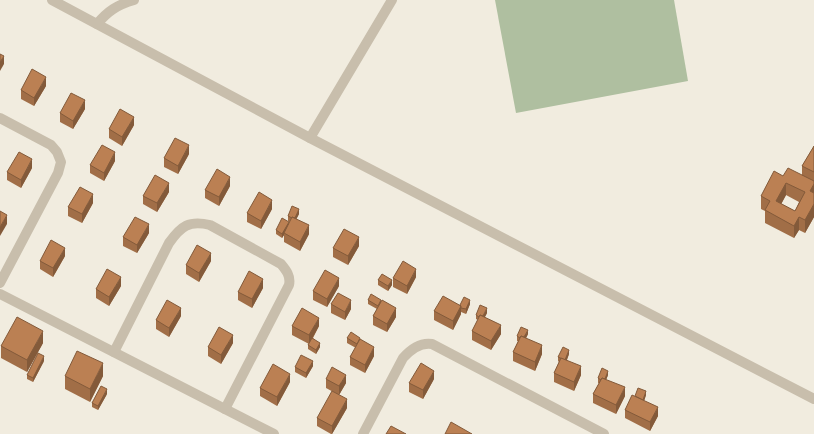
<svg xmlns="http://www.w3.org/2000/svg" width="814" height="434" viewBox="0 0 814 434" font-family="Cabin,sans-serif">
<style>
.green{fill:#afbfa0}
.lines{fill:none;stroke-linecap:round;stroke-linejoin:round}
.minor{stroke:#c8beac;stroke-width:10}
.tertiary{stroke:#c8beac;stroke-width:10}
.wall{fill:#a16e47;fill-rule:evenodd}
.shaded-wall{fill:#835a3a}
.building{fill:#bb8053;stroke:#835a3a;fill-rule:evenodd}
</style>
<rect width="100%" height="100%" fill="#f1ecdf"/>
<polygon class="green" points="495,0 674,0 688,81 516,113"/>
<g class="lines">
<g class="minor">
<path d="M97 24C108 11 117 5 134 0"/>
<polyline points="0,118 51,145 57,152 61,162 58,173 0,283"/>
<polyline points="310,138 392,0"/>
<polyline points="0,294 274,434"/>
<path d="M114 352 169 243C181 226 189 220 210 225L281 264C286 270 291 276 289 285L225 409"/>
<path d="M363 434 403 358C411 349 420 342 432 344L604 434"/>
</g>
<polyline class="tertiary" points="52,0 310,138 814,399"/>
</g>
<g class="wall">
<polygon points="46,86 34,106 21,99 21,90"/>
<polygon points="85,109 73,129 60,122 60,113"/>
<polygon points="134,125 122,146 109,138 109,129"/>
<path d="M814 146V217L805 233 799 230 794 238 765 223V211L761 209V196L783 176 802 175V166ZM786 195 799 202 795 211 781 204Z"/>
<polygon points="189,154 178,174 164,167 164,158"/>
<polygon points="115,161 104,181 90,173 90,165"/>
<polygon points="32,168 21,188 7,180 7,172"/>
<polygon points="230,186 219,206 205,198 205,190"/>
<polygon points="169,192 157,212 143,204 143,196"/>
<polygon points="93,203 82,223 68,216 68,207"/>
<polygon points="272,209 261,229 247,222 247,213"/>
<polygon points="299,214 296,219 309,234 300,251 284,242 284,235 282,238 276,234 276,230 289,224 290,222 288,221 288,216"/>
<polygon points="149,233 137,253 123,246 123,237"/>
<polygon points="359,246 348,265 333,257 333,248"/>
<polygon points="65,256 53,277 40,269 40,261"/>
<polygon points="211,261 199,282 186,274 186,265"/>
<polygon points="416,277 407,294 393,287 393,278"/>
<polygon points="378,280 392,285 388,291 378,285"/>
<polygon points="121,286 109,306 96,298 96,289"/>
<polygon points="339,286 327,307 313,300 313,291"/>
<polygon points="263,288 252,308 238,300 238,292"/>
<polygon points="368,300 381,301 396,317 387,332 373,325 373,316 377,309 368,304"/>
<polygon points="331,304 351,309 345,320 331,313"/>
<polygon points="470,304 466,314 461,312 461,314 453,330 434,320 434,311 460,305"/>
<polygon points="487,313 485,317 501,334 491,350 472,340 472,331 478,320 476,319 476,315"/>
<polygon points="181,316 169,337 156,329 156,320"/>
<polygon points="292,326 319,326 313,338 320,347 316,354 308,349 308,345 309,344 292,335"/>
<polygon points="528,334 526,338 542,354 535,371 513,361 513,352 518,341 517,341 517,336"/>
<polygon points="347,338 360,339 374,356 365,373 350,365 350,357 356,348 347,343"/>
<polygon points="43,343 27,372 1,358 1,346"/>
<polygon points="233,343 221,364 208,356 208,347"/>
<polygon points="569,354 567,360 581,375 574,391 554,382 554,373 559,362 558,361 558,357"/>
<polygon points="44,361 33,382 27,379 27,375"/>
<polygon points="313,366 306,378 295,372 295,367"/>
<polygon points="608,375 606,380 625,396 616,414 593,403 593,394 599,383 598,383 598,378"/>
<polygon points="65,376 103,376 90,402 65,389"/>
<polygon points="326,379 346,383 339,395 326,388"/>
<polygon points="434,379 423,399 409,392 409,383"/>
<polygon points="290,382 277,406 260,396 260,388"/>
<polygon points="107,394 98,410 92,407 92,403"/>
<polygon points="646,395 644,401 658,416 650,431 625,418 625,410 635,396"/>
<polygon points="347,408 332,434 331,434 317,426 317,418"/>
</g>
<g class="shaded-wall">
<polygon points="4,56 4,64 0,71 0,62"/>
<polygon points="46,77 46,86 34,106 34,98"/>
<polygon points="85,100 85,109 73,129 73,121"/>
<polygon points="134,117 134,125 122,146 122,137"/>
<polygon points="189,145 189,154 178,174 178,166"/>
<polygon points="115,152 115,161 104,181 104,173"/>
<polygon points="32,159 32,168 21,188 21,180"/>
<polygon points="230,177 230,186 219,206 219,197"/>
<polygon points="169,183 169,192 157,212 157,203"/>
<polygon points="786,183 786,195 776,214 776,201"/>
<polygon points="814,184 814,196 810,191"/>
<polygon points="93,194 93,203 82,223 82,214"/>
<polygon points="272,200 272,209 261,229 261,221"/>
<polygon points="814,204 814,217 805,233 805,220"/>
<polygon points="299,209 299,214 294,224 294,219"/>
<polygon points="7,215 7,224 0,236 0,227"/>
<polygon points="799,217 799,230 794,238 794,226"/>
<polygon points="289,222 289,227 284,233 284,235 282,238 282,234"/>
<polygon points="149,224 149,233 137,253 137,245"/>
<polygon points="309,225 309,234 300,251 300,242"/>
<polygon points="359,237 359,246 348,265 348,256"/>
<polygon points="65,248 65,256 53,277 53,268"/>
<polygon points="211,253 211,261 199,282 199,273"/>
<polygon points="416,269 416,277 407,294 407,286"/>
<polygon points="121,277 121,286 109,306 109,297"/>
<polygon points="339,278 339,286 327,307 327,299"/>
<polygon points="263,279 263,288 252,308 252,299"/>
<polygon points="392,280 392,285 388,291 388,286"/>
<polygon points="351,300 351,309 345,320 345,312"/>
<polygon points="470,300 470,304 466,314 466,309"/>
<polygon points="461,306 461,314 453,330 453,321"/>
<polygon points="181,308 181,316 169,337 169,328"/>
<polygon points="396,308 396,317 387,332 387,324"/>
<polygon points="487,308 487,313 482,322 482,318"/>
<polygon points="319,318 319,326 309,344 309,335"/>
<polygon points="501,325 501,334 491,350 491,341"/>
<polygon points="528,330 528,334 523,344 523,339"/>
<polygon points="43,331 43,343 27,372 27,360"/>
<polygon points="233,335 233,343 221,364 221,355"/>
<polygon points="320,343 320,347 316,354 316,350"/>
<polygon points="542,345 542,354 535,371 535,362"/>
<polygon points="374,347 374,356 365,373 365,365"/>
<polygon points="569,350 569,354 565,364 565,360"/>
<polygon points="44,356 44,361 33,382 33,378"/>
<polygon points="313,361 313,366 306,378 306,373"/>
<polygon points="103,363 103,376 90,402 90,389"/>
<polygon points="581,366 581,375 574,391 574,382"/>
<polygon points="434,371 434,379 423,399 423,390"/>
<polygon points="608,371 608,375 604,385 604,381"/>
<polygon points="290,374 290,382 277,406 277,397"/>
<polygon points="346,375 346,383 339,395 339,386"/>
<polygon points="625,387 625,396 616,414 616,405"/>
<polygon points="107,389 107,394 98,410 98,406"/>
<polygon points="646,391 646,395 643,404 643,400"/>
<polygon points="347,399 347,408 332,434 332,426"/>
<polygon points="658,407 658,416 650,431 650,422"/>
</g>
<g class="building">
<polygon points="0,54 4,56 0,62"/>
<polygon points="32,69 46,77 34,98 21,90"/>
<polygon points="71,93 85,100 73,121 60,113"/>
<polygon points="120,109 134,117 122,137 109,129"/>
<polygon points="175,138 189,145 178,166 164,158"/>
<polygon points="102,145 115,152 104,173 90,165"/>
<polygon points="814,146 814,172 802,166"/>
<polygon points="19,152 32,159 21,180 7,172"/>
<path d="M788 168 814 181V184L810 191 814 193V204L805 220 799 217 794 226 765 210 770 201 761 196 774 171 783 176ZM786 183 805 192 795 211 776 201Z"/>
<polygon points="217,169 230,177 219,197 205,190"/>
<polygon points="155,175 169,183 157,203 143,196"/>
<polygon points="80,187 93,194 82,214 68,207"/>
<polygon points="259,192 272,200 261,221 247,213"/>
<polygon points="292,206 299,209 295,218 292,217 292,218 288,216"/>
<polygon points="0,211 7,215 0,227"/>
<polygon points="135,217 149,224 137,245 123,237"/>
<polygon points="292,217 309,225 300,242 284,233"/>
<polygon points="282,218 289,222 282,234 276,230"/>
<polygon points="344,229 359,237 348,256 333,248"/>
<polygon points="51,240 65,248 53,268 40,261"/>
<polygon points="197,245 211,253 199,273 186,265"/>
<polygon points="403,261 416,269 407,286 393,278"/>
<polygon points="107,269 121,277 109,297 96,289"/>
<polygon points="325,270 339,278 327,299 313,291"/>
<polygon points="249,271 263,279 252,299 238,292"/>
<polygon points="382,274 392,280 388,286 378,280"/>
<polygon points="338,293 351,300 345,312 331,304"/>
<polygon points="371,294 381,300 378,306 368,300"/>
<polygon points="443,296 461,306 453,321 434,311"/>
<polygon points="464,297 470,300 466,309 461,308 461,306 460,305"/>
<polygon points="167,300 181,308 169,328 156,320"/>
<polygon points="382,300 396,308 387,324 373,316"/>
<polygon points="480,305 487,308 483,316 480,315 479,317 476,315"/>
<polygon points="302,308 319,318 309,335 292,326"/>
<polygon points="480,315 501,325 491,341 472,331"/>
<polygon points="17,317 43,331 27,360 1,346"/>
<polygon points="219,327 233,335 221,355 208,347"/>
<polygon points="521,327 528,330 524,337 521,336 520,338 517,336"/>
<polygon points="351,332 360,338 357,344 347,338"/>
<polygon points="521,336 542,345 535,362 513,352"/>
<polygon points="312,338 320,343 316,350 308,345"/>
<polygon points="360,339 374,347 365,365 350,357"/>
<polygon points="563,347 569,350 565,360 558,357"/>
<polygon points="77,351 103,363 90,389 65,376"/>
<polygon points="38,353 44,356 33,378 27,375"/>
<polygon points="301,355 313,361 306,373 295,367"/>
<polygon points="561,358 581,366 574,382 554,373"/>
<polygon points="421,363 434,371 423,390 409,383"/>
<polygon points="273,364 290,374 277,397 260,388"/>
<polygon points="332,367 346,375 339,386 326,379"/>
<polygon points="602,368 608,371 605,379 602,378 601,380 598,378"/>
<polygon points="602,378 625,387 616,405 593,394"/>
<polygon points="101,386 107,389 98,406 92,403"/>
<polygon points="638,388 646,391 643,400 635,396"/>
<polygon points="332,391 347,399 332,426 317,418"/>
<polygon points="632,395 658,407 650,422 625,410"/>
<polygon points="451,422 472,434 445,434"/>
<polygon points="391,426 406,434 386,434"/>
</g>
</svg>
